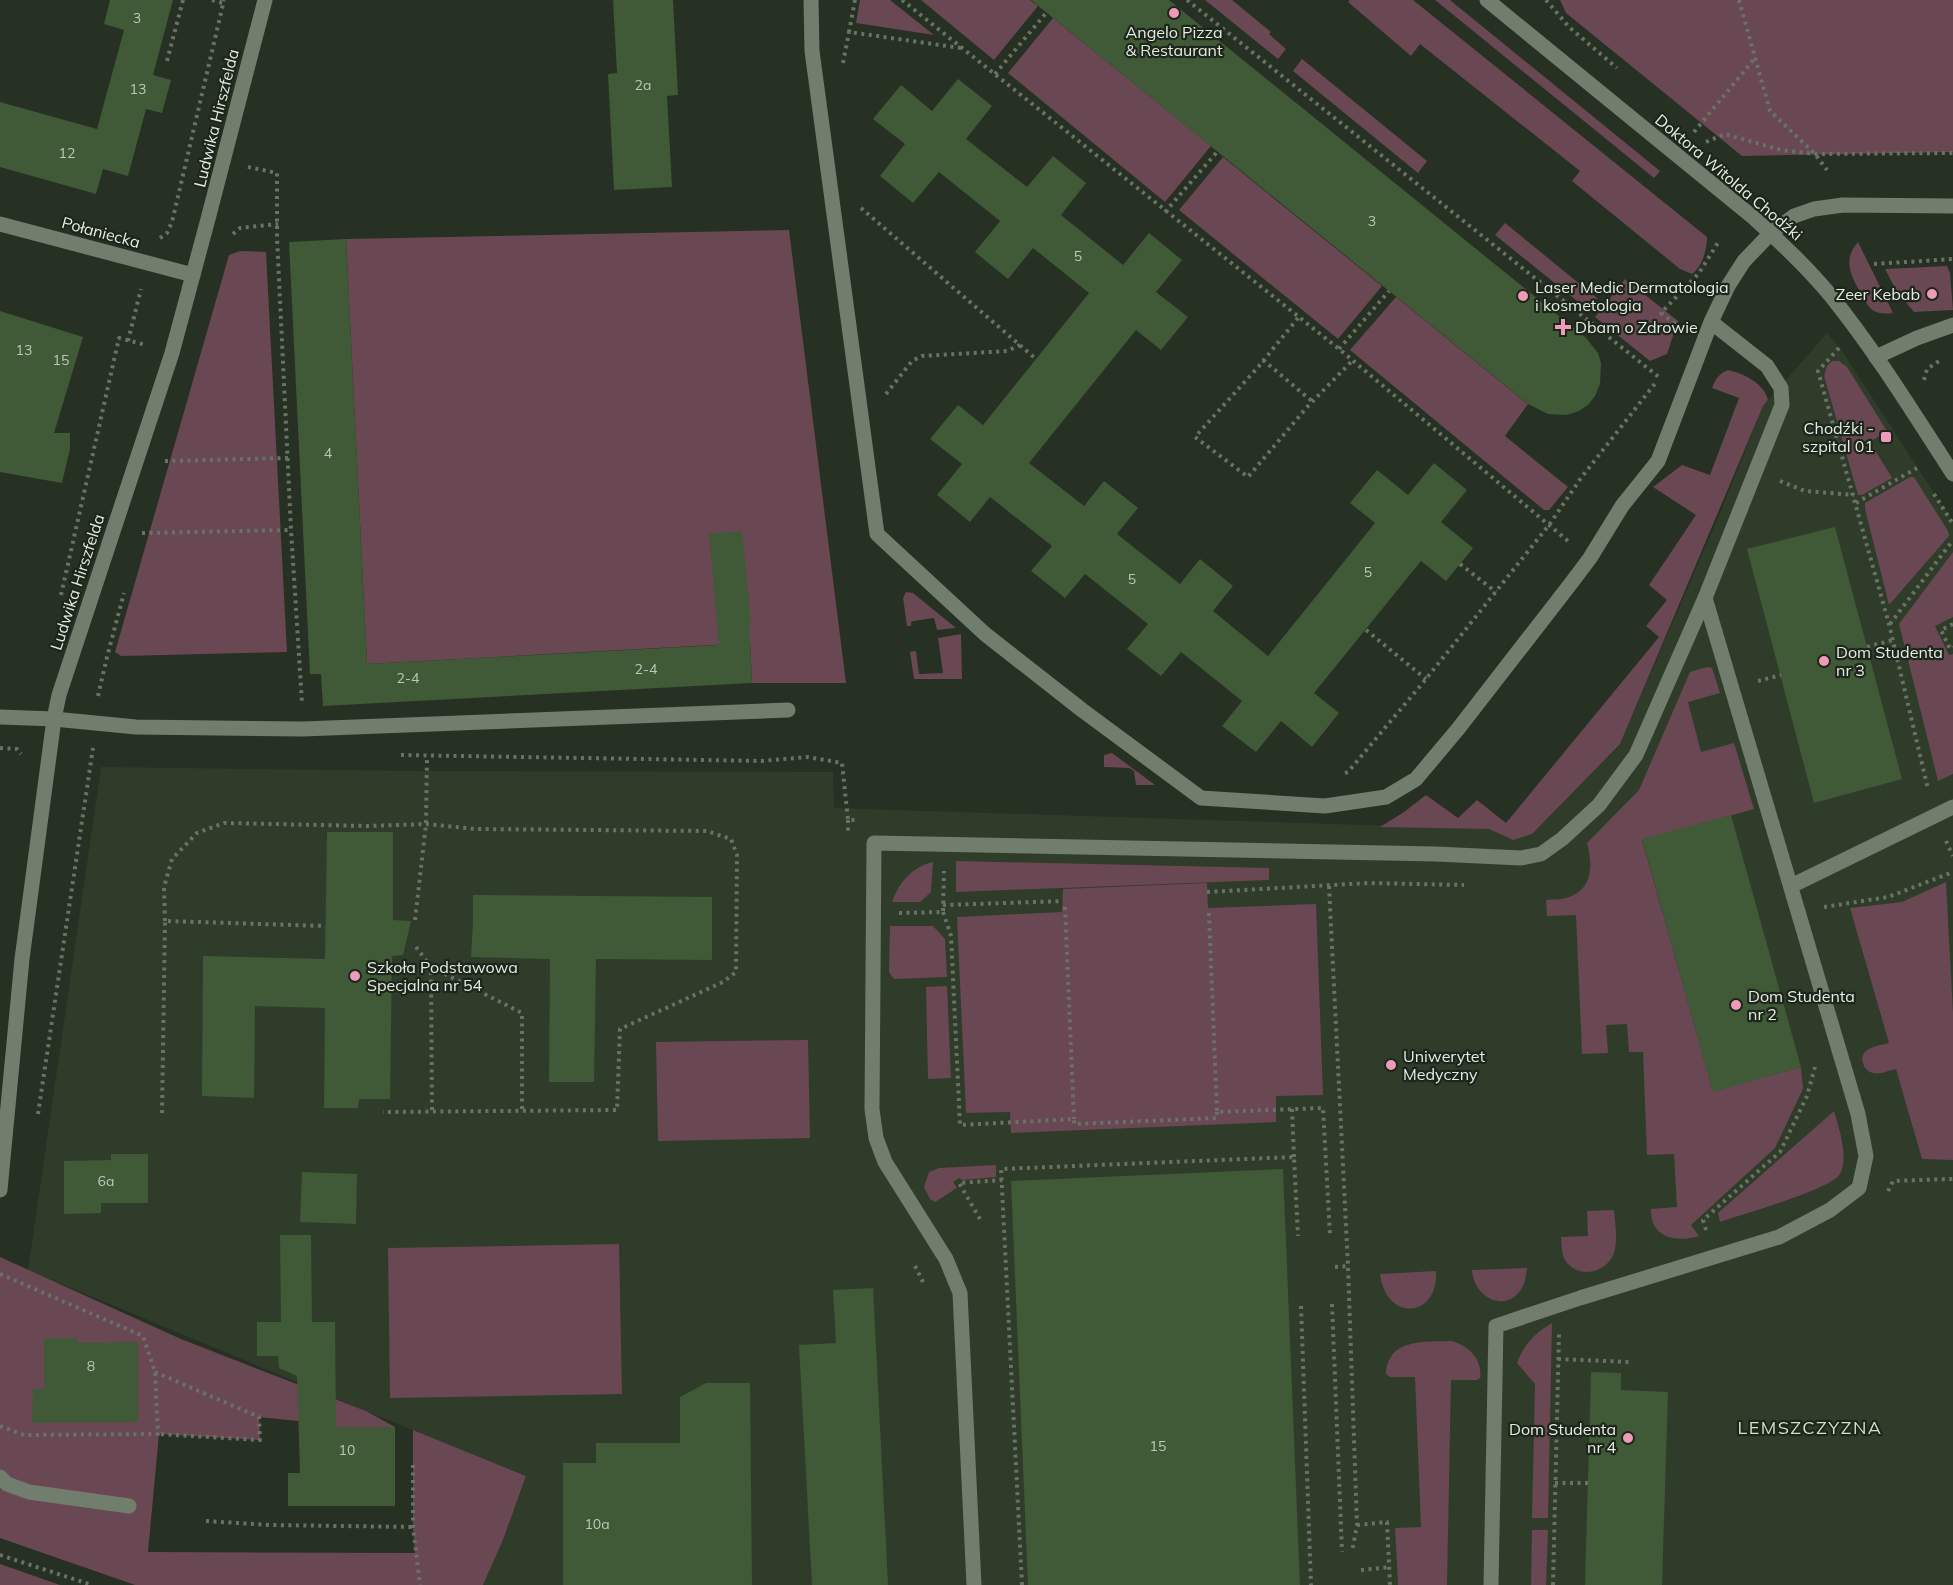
<svg xmlns="http://www.w3.org/2000/svg" width="1953" height="1585" viewBox="0 0 1953 1585" font-family="Mulish,sans-serif">
<style>
.built{fill:#2f3c2a}
.green{fill:#694753}
.building{fill:#405937}
.lines{fill:none;stroke-linecap:round;stroke-linejoin:round}
.path{stroke:#697267;stroke-width:4;stroke-dasharray:3 4.5;stroke-linecap:butt}
.minor{stroke:#717d6d;stroke-width:15}
.poi-dot{fill:#ef9ab8;stroke:#1d261a;stroke-width:2}
.labels{text-anchor:middle;dominant-baseline:central;stroke-width:4.5;stroke-linejoin:round;paint-order:stroke}
.number-label{font-size:14px;fill:#bcc7b9}
.poi-label{font-size:16px;fill:#e6ece4;stroke:#1d261a;text-anchor:start}
.street-label{font-size:16px;fill:#e6ece4;stroke:#1d261a}
.neighbourhood-label{font-size:18px;letter-spacing:1.5px;fill:#d2dece;stroke:#1d261a}
</style>
<rect width="100%" height="100%" fill="#263023"/>
<polygon class="built" points="1827,333 1840,348 1953,522 1953,1585 483,1585 503,1540 526,1476 366,1411 28,1270 101,767 426,771 833,772 834,808 1490,829 1513,840 1620,744 1720,513 1763,406"/>
<g class="green">
<polygon points="860,0 890,0 934,35 856,23"/>
<polygon points="921,0 1030,0 1038,6 994,60"/>
<polygon points="1205,0 1232,0 1271,32 1269,34 1286,49 1278,59"/>
<path d="M1350 0H1413L1707 237C1707 250 1702 267 1692 274L1680 269 1572 181 1580 171 1420 44 1411 56 1348 2Z"/>
<polygon points="1435,0 1450,0 1660,171 1654,178"/>
<polygon points="1560,0 1953,0 1953,152 1742,156 1566,13"/>
<polygon points="1053,18 1211,146 1165,202 1008,73"/>
<polygon points="1302,59 1427,161 1418,173 1293,71"/>
<polygon points="1223,157 1382,286 1338,339 1179,210"/>
<polygon points="1505,223 1597,298 1587,309 1495,235"/>
<polygon points="789,230 846,683 752,683 750,643 367,664 346,239"/>
<path d="M1858 242 1893 313C1887 314 1880 314 1874 311 1868 307 1865 301 1862 295 1851 277 1842 260 1858 242Z"/>
<polygon points="240,251 266,252 287,652 121,656 115,652 229,255"/>
<polygon points="1947,266 1950,273 1953,310 1914,312 1897,292 1885,269"/>
<polygon points="1625,279 1678,321 1667,354 1650,361 1595,317"/>
<polygon points="1396,297 1528,404 1505,436 1568,487 1549,510 1544,510 1350,350"/>
<polygon points="1832,361 1839,361 1847,367 1887,431 1870,442 1892,478 1862,495 1858,495 1824,376 1827,366"/>
<path d="M1728 370C1743 373 1765 384 1768 400L1763 406 1620 744 1532 834 1513 840 1489 829 1380 827 1404 812 1426 795 1458 818 1477 800 1506 823 1659 637 1646 626 1667 600 1649 585 1696 515 1653 487 1682 465 1710 475 1739 398 1712 388C1716 378 1719 374 1728 370Z"/>
<polygon points="1910,477 1914,477 1948,531 1949,536 1889,605 1865,509 1865,503"/>
<polygon points="1953,552 1953,617 1935,626 1949,655 1953,654 1953,774 1938,781 1899,624"/>
<polygon points="906,592 913,593 956,628 937,630 934,618 914,621 911,622 911,626 907,626 903,598"/>
<polygon points="961,634 962,679 914,679 910,652 916,651 919,674 943,673 938,638"/>
<path d="M1707 667 1712 668 1720 693 1688 702 1701 752 1734 743 1754 809 1642 840 1713 1091 1801 1067 1803 1089 1775 1148 1691 1225 1699 1236C1676 1243 1650 1238 1651 1209L1677 1207 1674 1154 1647 1155 1643 1052H1629L1627 1024 1606 1025 1608 1053 1582 1054 1576 915 1547 916 1546 900C1552 899 1560 900 1566 898 1593 891 1593 865 1587 843L1639 790 1690 672Z"/>
<polygon points="1112,753 1155,785 1136,785 1134,771 1129,768 1104,767 1104,755"/>
<polygon points="956,861 1269,868 1269,880 956,892"/>
<path d="M933 862 931 892 920 902H892C899 882 912 867 933 862Z"/>
<path d="M1946 882 1953 1013V1160L1922 1159 1896 1069C1890 1070 1880 1075 1873 1073 1864 1071 1858 1058 1866 1051 1872 1046 1882 1045 1889 1043L1850 908 1902 902Z"/>
<polygon points="1207,883 1208,908 1316,904 1323,1095 1276,1096 1276,1122 1011,1133 1010,1112 966,1113 957,917 1062,912 1063,889"/>
<polygon points="890,926 933,926 945,939 947,977 894,979 889,972"/>
<polygon points="947,986 951,1078 928,1079 926,987"/>
<polygon points="808,1040 810,1138 658,1141 656,1042"/>
<path d="M1834 1111C1839 1128 1849 1158 1840 1174 1832 1189 1740 1215 1720 1222L1718 1213Z"/>
<polygon points="996,1165 996,1177 962,1180 959,1178 953,1182 957,1188 935,1202 930,1199 924,1187 929,1172 939,1168"/>
<path d="M1614 1210C1615 1223 1618 1240 1614 1253 1607 1273 1578 1280 1565 1260 1561 1254 1562 1244 1561 1237L1588 1236 1587 1211Z"/>
<polygon points="619,1244 622,1394 390,1398 388,1248"/>
<polygon points="0,1257 181,1339 366,1411 395,1427 332,1427 332,1420 298,1421 259,1417 260,1440 159,1434 148,1552 415,1553 413,1527 413,1430 526,1476 503,1540 483,1585 135,1585 0,1538"/>
<path d="M1527 1268C1526 1274 1526 1280 1523 1286 1509 1314 1474 1300 1472 1270Z"/>
<path d="M1436 1271C1439 1318 1386 1323 1380 1274Z"/>
<path d="M1552 1323 1548 1518H1532L1535 1384 1517 1363C1524 1344 1535 1333 1552 1323Z"/>
<path d="M1451 1341C1468 1345 1483 1359 1480 1378L1477 1380H1451L1447 1585H1398L1395 1528 1421 1527 1415 1377H1390L1386 1374C1388 1338 1424 1342 1451 1341Z"/>
<polygon points="1532,1530 1548,1530 1546,1585 1531,1585"/>
<polygon points="0,1564 60,1585 0,1585"/>
</g>
<g class="building">
<polygon points="110,0 173,0 153,75 171,80 162,113 146,109 128,176 103,169 96,194 0,167 0,102 97,129 124,30 104,24"/>
<polygon points="613,0 673,0 678,95 667,96 672,187 614,190 608,74 617,73"/>
<polygon points="1031,0 1169,0 1586,338 1598,353 1601,363 1600,384 1595,396 1588,405 1579,411 1567,415 1548,414 1528,404"/>
<polygon points="958,79 992,106 966,139 1027,187 1053,156 1086,183 1061,215 1123,265 1149,233 1182,260 1156,292 1188,317 1161,350 1136,330 1029,463 1084,506 1104,481 1138,508 1117,534 1180,584 1200,559 1233,586 1213,611 1268,656 1375,523 1350,503 1377,470 1408,495 1434,463 1467,490 1441,522 1473,548 1446,581 1421,561 1314,693 1339,713 1312,747 1281,721 1256,752 1222,726 1242,701 1181,652 1161,676 1127,649 1148,624 1085,574 1065,598 1031,571 1052,546 990,497 970,522 937,495 962,464 930,439 958,405 983,425 1089,293 1033,248 1008,279 975,252 1000,221 939,172 913,203 880,176 905,144 873,119 901,85 932,111"/>
<polygon points="346,239 367,664 719,645 709,534 742,531 751,623 749,623 752,683 323,706 321,674 310,674 289,242"/>
<polygon points="0,311 83,337 54,433 70,433 70,449 62,483 0,472"/>
<polygon points="1835,527 1902,779 1814,803 1747,549"/>
<polygon points="1731,815 1801,1067 1713,1092 1642,839"/>
<polygon points="327,832 393,832 393,920 411,921 403,955 392,956 390,1099 359,1099 358,1108 324,1108 325,1008 255,1006 254,1098 202,1096 203,956 325,959"/>
<polygon points="473,895 712,897 712,960 596,959 594,1082 549,1082 550,959 471,957 473,921"/>
<polygon points="111,1154 148,1154 148,1203 101,1203 101,1213 64,1214 64,1161 111,1160"/>
<polygon points="1283,1169 1300,1585 1028,1585 1011,1181"/>
<polygon points="302,1172 357,1174 356,1224 300,1222"/>
<polygon points="280,1235 311,1235 312,1322 335,1322 336,1427 395,1427 395,1506 288,1506 288,1473 300,1473 297,1376 279,1368 278,1356 257,1356 257,1322 281,1322"/>
<polygon points="873,1288 888,1585 812,1585 799,1345 836,1343 833,1290"/>
<polygon points="44,1338 77,1338 77,1343 138,1342 138,1422 32,1423 33,1389 44,1389"/>
<polygon points="1591,1372 1621,1373 1621,1390 1668,1392 1662,1585 1585,1585"/>
<polygon points="706,1383 750,1383 752,1585 563,1585 563,1463 596,1463 596,1443 680,1443 680,1397"/>
</g>
<g class="lines">
<g class="path">
<polyline points="212,0 223,3"/>
<polyline points="855,0 849,32 961,48"/>
<polyline points="902,0 1339,349 1568,541"/>
<polyline points="1187,0 1660,378"/>
<polyline points="1546,0 1569,27 1617,68"/>
<polyline points="1739,0 1770,111 1815,154 1827,170"/>
<polyline points="167,61 183,0"/>
<polyline points="843,63 849,32"/>
<polyline points="995,74 1046,13"/>
<polyline points="1694,132 1755,58"/>
<polyline points="1706,142 1725,134 1781,150 1815,154 1953,153"/>
<polyline points="248,167 277,173 277,237 291,530 302,703"/>
<polyline points="861,208 1036,359"/>
<polyline points="1165,212 1217,152"/>
<polyline points="233,234 240,228 278,224"/>
<polyline points="160,238 167,233 172,222 224,0"/>
<polyline points="1874,264 1953,259"/>
<polyline points="1298,318 1259,366 1195,437 1248,477 1308,406 1352,361"/>
<polyline points="1678,331 1674,323 1661,313 1699,273 1719,241"/>
<polyline points="128,341 141,289"/>
<polyline points="1839,348 1818,371 1889,624 1928,789"/>
<polyline points="1339,349 1389,291"/>
<polyline points="1263,360 1313,402"/>
<polyline points="1924,380 1927,369 1939,361"/>
<polyline points="886,394 912,361 922,356 1007,351 1020,345"/>
<polyline points="165,461 288,458"/>
<polyline points="1780,481 1805,491 1854,495"/>
<polyline points="1934,494 1953,524"/>
<polyline points="1856,503 1917,468"/>
<polyline points="142,533 291,530"/>
<polyline points="1460,564 1496,592"/>
<polyline points="61,595 119,338 146,345"/>
<polyline points="1890,624 1953,540"/>
<polyline points="1953,624 1941,630 1950,649 1953,647"/>
<polyline points="1366,630 1426,679"/>
<polyline points="1867,647 1893,640"/>
<polyline points="1758,681 1781,675"/>
<polyline points="98,696 107,657 124,593"/>
<polyline points="0,748 17,749 21,754"/>
<polyline points="401,755 761,761 808,757 842,763 848,820 857,820"/>
<polyline points="1345,773 1348,772 1426,679 1549,525 1581,478 1657,381"/>
<polyline points="848,820 848,834"/>
<polyline points="1946,841 1953,856"/>
<polyline points="1329,886 1348,1266 1357,1525 1352,1552"/>
<polyline points="1207,892 1368,883 1464,885"/>
<polyline points="943,905 1063,901"/>
<polyline points="1065,907 1074,1119"/>
<polyline points="1824,907 1888,897 1953,872"/>
<polyline points="943,912 951,936 960,1125 1074,1119 1074,1124 1217,1118 1217,1112"/>
<polyline points="899,913 943,912 944,871"/>
<polyline points="1209,913 1217,1112 1323,1108 1330,1235"/>
<polyline points="415,920 426,824 427,756"/>
<polyline points="165,921 164,887 172,859 197,833 224,823 369,826 426,824 475,829 707,831 731,839 737,855 736,972 723,982 620,1029 617,1110 383,1112"/>
<polyline points="416,947 431,967 432,1111"/>
<polyline points="431,967 522,1013 522,1111"/>
<polyline points="1292,1109 1294,1157"/>
<polyline points="162,1113 165,921 325,926"/>
<polyline points="38,1114 93,748"/>
<polyline points="1888,1191 1893,1181 1953,1179"/>
<polyline points="980,1219 959,1183 1002,1180"/>
<polyline points="1706,1230 1703,1220 1780,1152 1807,1096 1815,1067"/>
<polyline points="915,1266 924,1284"/>
<polyline points="1335,1267 1348,1266"/>
<polyline points="0,1274 143,1336 155,1372 158,1434 24,1435 0,1426"/>
<polyline points="1332,1304 1342,1552"/>
<polyline points="1301,1306 1311,1585"/>
<polyline points="1558,1359 1629,1362"/>
<polyline points="155,1372 259,1417 260,1440 158,1434"/>
<polyline points="413,1465 413,1527 420,1585"/>
<polyline points="1555,1483 1588,1483"/>
<polyline points="206,1521 269,1525 413,1527"/>
<polyline points="1357,1525 1387,1522 1390,1585"/>
<polyline points="0,1555 92,1585"/>
<polyline points="1361,1570 1390,1567"/>
<polyline points="1022,1585 1001,1169 1294,1157 1298,1236"/>
<polyline points="1553,1585 1559,1333"/>
</g>
<g class="minor">
<polyline points="811,0 812,51 877,534 985,634 1082,710 1201,798 1325,806 1386,797 1416,779 1458,729 1572,582 1590,558 1622,506 1658,461 1711,322 1728,286 1744,261 1771,233 1794,216 1814,209 1843,205 1953,206"/>
<path d="M1487 0 1754 218C1781 243 1808 268 1831 296 1876 352 1914 414 1953 474"/>
<polyline points="0,224 193,275"/>
<polyline points="1876,357 1917,338 1953,325"/>
<polyline points="1705,598 1782,405 1781,388 1767,366 1711,322"/>
<polyline points="0,717 54,719 136,727 303,729 788,710"/>
<polyline points="1791,886 1953,807"/>
<polyline points="0,1190 22,959 54,719 59,695 172,353 208,219 265,0"/>
<polyline points="0,1477 7,1484 29,1492 129,1506"/>
<polyline points="974,1585 960,1293 946,1259 885,1162 876,1138 872,1109 874,843 1436,854 1521,858 1541,854 1562,839 1599,805 1636,755 1705,598 1858,1114 1866,1156 1859,1188 1830,1210 1779,1237 1580,1298 1496,1326 1491,1585"/>
</g>
</g>
<g class="poi-dot">
<circle cx="1174" cy="13" r="6"/>
<circle cx="1932" cy="294" r="6"/>
<circle cx="1523" cy="296" r="6"/>
<path d="M1560 318h6v6h6v6h-6v6h-6v-6h-6v-6h6z"/>
<rect x="1880" y="431" width="12" height="12" rx="3"/>
<circle cx="1824" cy="661" r="6"/>
<circle cx="355" cy="976" r="6"/>
<circle cx="1736" cy="1005" r="6"/>
<circle cx="1391" cy="1065" r="6"/>
<circle cx="1628" cy="1438" r="6"/>
</g>
<g class="labels">
<g class="number-label">
<text x="137" y="18">3</text>
<text x="643" y="85">2a</text>
<text x="138" y="89">13</text>
<text x="67" y="153">12</text>
<text x="1372" y="221">3</text>
<text x="1078" y="256">5</text>
<text x="24" y="350">13</text>
<text x="61" y="360">15</text>
<text x="328" y="453">4</text>
<text x="1368" y="572">5</text>
<text x="1132" y="579">5</text>
<text x="646" y="669">2-4</text>
<text x="408" y="678">2-4</text>
<text x="106" y="1181">6a</text>
<text x="91" y="1366">8</text>
<text x="1158" y="1446">15</text>
<text x="347" y="1450">10</text>
<text x="597" y="1524">10a</text>
</g>
<g class="poi-label">
<text x="1174" y="32" text-anchor="middle">Angelo Pizza<tspan x="1174" dy="18">&amp; Restaurant</tspan></text>
<text x="1535" y="287">Laser Medic Dermatologia<tspan x="1535" dy="18">i kosmetologia</tspan></text>
<text x="1920" y="294" text-anchor="end">Zeer Kebab</text>
<text x="1575" y="327">Dbam o Zdrowie</text>
<text x="1874" y="428" text-anchor="end">Chodźki -<tspan x="1874" dy="18">szpital 01</tspan></text>
<text x="1836" y="652">Dom Studenta<tspan x="1836" dy="18">nr 3</tspan></text>
<text x="367" y="967">Szkoła Podstawowa<tspan x="367" dy="18">Specjalna nr 54</tspan></text>
<text x="1748" y="996">Dom Studenta<tspan x="1748" dy="18">nr 2</tspan></text>
<text x="1403" y="1056">Uniwerytet<tspan x="1403" dy="18">Medyczny</tspan></text>
<text x="1616" y="1429" text-anchor="end">Dom Studenta<tspan x="1616" dy="18">nr 4</tspan></text>
</g>
<g class="street-label">
<text transform="translate(216 118) rotate(-76)">Ludwika Hirszfelda</text>
<text transform="translate(1729 177) rotate(40)">Doktora Witolda Chodźki</text>
<text transform="translate(101 232) rotate(15)">Połaniecka</text>
<text transform="translate(77 582) rotate(-72)">Ludwika Hirszfelda</text>
</g>
<g class="neighbourhood-label">
<text x="1810" y="1427">LEMSZCZYZNA</text>
</g>
</g>
</svg>
